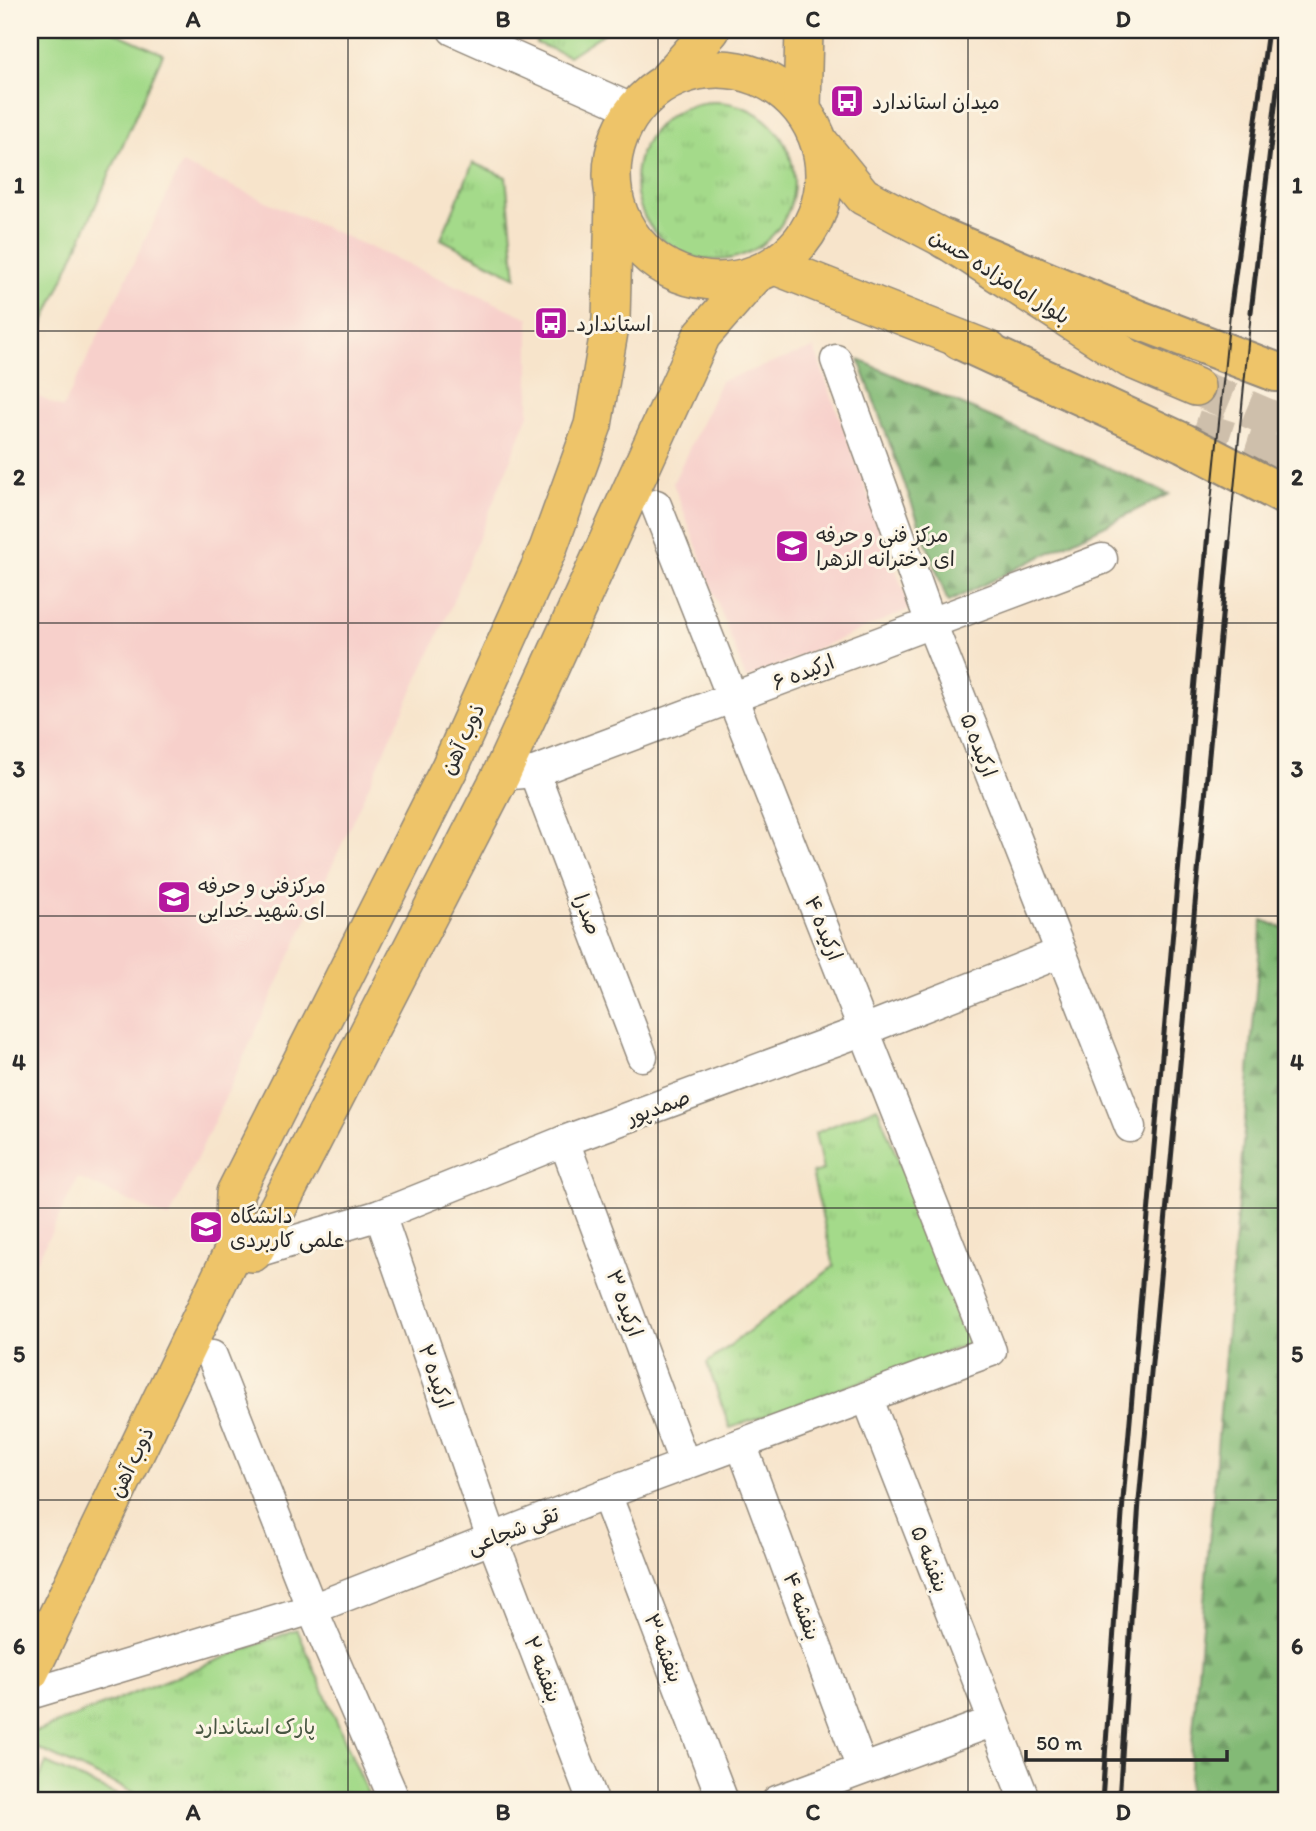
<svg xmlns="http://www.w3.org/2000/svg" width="1316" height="1831" viewBox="0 0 1316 1831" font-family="Itim,'Playpen Sans Arabic',sans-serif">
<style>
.built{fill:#f7d0cb}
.grass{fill:url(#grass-tufts);stroke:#68825a;stroke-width:2}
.forest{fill:url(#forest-firs);stroke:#577250;stroke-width:2}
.pitch{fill:#a4da8a;stroke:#68825a;stroke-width:2}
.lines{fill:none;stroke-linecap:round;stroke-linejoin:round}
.major-tunnel{stroke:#cebfab;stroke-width:37;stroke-dasharray:37 18;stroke-linecap:butt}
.minor-casing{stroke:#91887b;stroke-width:33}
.major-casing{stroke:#91887b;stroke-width:40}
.highway-casing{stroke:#91887b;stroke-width:42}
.minor{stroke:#fff;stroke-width:30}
.major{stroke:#eec469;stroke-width:37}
.highway{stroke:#eec469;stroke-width:38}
.tram{stroke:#2b2b2b;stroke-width:2}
.rail{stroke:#2b2b2b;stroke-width:5}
.grid{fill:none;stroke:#2b2b2b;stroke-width:2;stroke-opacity:0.55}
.labels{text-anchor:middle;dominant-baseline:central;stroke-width:6;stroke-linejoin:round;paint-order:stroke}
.poi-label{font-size:21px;fill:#2b2b2b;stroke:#fcf5e5;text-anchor:start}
.street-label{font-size:21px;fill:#2b2b2b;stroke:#fcf5e5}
.park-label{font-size:21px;fill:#495743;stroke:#fcf5e5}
.neatline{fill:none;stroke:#2b2b2b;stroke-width:2.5}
.grid-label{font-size:23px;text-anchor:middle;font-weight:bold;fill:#2b2b2b}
</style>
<defs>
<pattern id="grass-tufts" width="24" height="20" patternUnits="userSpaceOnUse" patternTransform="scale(1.75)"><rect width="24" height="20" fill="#a4da8a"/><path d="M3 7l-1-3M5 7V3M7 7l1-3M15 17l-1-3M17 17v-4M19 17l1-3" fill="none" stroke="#8dbb77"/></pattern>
<pattern id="forest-firs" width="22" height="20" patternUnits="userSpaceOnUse" patternTransform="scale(1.75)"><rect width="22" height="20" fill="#83ba76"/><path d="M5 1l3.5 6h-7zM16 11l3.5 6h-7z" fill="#6b9761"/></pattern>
</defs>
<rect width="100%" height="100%" fill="#fcf5e5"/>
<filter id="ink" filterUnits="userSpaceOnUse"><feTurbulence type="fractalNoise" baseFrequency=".0143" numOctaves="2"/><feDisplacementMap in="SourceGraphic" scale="14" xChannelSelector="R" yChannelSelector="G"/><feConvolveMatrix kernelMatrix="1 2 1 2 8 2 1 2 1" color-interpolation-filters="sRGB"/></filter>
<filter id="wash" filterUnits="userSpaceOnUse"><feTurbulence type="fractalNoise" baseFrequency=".00686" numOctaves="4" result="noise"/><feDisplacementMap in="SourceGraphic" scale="28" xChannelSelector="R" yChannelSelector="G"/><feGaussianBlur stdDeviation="1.57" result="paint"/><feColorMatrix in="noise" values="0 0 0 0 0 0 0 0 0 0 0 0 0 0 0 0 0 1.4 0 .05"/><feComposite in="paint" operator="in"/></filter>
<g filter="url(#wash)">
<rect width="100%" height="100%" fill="#f7e4cb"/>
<g class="built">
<polygon points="182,164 529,318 529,414 447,616 169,1219 78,1178 30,1275 30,393 63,408"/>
<polygon points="814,348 910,609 746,679 673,483 721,381"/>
</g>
<g class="grass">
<polygon points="542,30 609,30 569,56 536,43"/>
<circle cx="715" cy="181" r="79"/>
<polygon points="473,163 506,177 516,277 441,239"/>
<polygon points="877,1107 972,1343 730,1428 707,1363 834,1266 812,1173 823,1170 815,1133"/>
<polygon points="297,1629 371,1801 152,1801 30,1745 30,1734"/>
</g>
<g class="forest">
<polygon points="859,360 1169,494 948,602"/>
<polygon points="1262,920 1286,929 1286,1801 1187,1801"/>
</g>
<g class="pitch">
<polygon points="30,30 110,30 163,54 32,349 30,348"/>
<polygon points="46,1763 130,1801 30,1801"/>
</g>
</g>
<g filter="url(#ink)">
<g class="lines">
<g class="major-tunnel">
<polyline points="1196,387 1286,425"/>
<polyline points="1194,428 1286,458"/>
</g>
<g class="minor-casing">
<g id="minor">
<polyline points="453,30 634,110"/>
<polyline points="836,360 931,623 1130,1127"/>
<polyline points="534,772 642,1056"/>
<polyline points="501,775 534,772 1102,559"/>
<polyline points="564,1141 685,1465"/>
<polyline points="380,1215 492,1538 593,1801"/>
<polyline points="253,1253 380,1215 564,1141 864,1030 1060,953"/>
<polyline points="212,1356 312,1609 395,1801"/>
<polyline points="867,1397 1025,1801"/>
<polyline points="741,1444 862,1769"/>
<polyline points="606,1494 723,1801"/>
<polyline points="30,1694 312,1609 606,1494 991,1351 656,505"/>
<polyline points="777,1801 994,1721"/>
</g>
</g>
<g class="major-casing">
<g id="major">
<circle cx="718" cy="175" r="106"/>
<polyline points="668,79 711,30"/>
<polyline points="802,109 804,30"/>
<polyline points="820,143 863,196 945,239 1130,359 1196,387"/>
<polyline points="775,266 989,350"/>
<polyline points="233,1251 253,1253 279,1206 501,775 702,335 754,276"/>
<polyline points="30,1672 233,1251 235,1193 450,767 548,549 593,425 611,320 614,201"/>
</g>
</g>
<g class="highway-casing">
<g id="highway">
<polyline points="945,239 1134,318 1276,372 1286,372"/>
<polyline points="960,340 1184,443 1286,496"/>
</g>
</g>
<use href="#minor" class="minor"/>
<use href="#major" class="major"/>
<use href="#highway" class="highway"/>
<g class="tram">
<polyline points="1208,532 1230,313"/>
<polyline points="1229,542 1251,312"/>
</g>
<g class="rail">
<polyline points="1251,312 1284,30"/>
<polyline points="1230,313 1268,30"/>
<polyline points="1102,1801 1123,1500 1208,532"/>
<polyline points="1119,1801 1139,1501 1229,542"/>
</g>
</g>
</g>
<path class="grid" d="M348 30V1801M658 30V1801M968 30V1801M30 331H1286M30 623H1286M30 916H1286M30 1208H1286M30 1500H1286"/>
<defs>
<g id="bus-square" transform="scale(1.75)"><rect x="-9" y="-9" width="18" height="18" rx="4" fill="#b5179e" stroke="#fcf5e5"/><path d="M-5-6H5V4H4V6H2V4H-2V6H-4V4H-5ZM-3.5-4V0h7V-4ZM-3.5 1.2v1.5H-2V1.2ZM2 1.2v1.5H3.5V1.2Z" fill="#fff"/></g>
<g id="university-square" transform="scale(1.75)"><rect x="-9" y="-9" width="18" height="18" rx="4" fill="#b5179e" stroke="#fcf5e5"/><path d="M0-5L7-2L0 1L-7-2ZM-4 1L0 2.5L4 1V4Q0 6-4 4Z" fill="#fff"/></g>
</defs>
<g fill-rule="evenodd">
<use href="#bus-square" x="847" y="101"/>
<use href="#bus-square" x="551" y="323"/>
<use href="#university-square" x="792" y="546"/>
<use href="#university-square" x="174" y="897"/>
<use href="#university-square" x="206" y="1227"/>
</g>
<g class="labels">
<g class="poi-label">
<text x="872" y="101">میدان استاندارد</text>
<text x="576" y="323">استاندارد</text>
<text x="816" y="534">مرکز فنی و حرفه<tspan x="816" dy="24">ای دخترانه الزهرا</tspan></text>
<text x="198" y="885">مرکزفنی و حرفه<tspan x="198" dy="24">ای شهید خدایی</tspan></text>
<text x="230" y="1215">دانشگاه<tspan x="230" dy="24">علمی کاربردی</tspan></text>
</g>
<g class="street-label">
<text transform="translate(1000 276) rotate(32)">بلوار امامزاده حسن</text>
<text transform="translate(803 672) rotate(-21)">ارکیده ۶</text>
<text transform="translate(462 739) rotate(-65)">ذوب آهن</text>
<text transform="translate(979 745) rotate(69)">ارکیده ۵</text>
<text transform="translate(588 914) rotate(69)">صدرا</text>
<text transform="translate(824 928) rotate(68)">ارکیده ۴</text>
<text transform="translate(658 1107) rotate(-20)">صمدپور</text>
<text transform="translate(625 1303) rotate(70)">ارکیده ۳</text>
<text transform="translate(436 1376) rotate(71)">ارکیده ۲</text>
<text transform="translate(131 1462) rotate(-64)">ذوب آهن</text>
<text transform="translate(513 1530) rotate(-21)">تقی شجاعی</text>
<text transform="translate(930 1559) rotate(69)">بنفشه ۵</text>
<text transform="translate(802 1606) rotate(70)">بنفشه ۴</text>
<text transform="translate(664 1648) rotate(69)">بنفشه ۳</text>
<text transform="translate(543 1669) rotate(69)">بنفشه ۲</text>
</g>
<g class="park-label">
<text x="255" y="1726">پارک استاندارد</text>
</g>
</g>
<rect width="1316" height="1831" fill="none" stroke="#fcf5e5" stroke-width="77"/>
<path d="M1026 1750v10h201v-10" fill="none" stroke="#2b2b2b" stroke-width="3.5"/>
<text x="1036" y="1750" font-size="21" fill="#2b2b2b" stroke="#fcf5e5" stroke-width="5" paint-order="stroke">50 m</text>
<rect x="38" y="38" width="1240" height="1754" class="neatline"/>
<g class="grid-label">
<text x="193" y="27">A</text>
<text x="503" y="27">B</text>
<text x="813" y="27">C</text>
<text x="1123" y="27">D</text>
<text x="19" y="193">1</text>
<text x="1297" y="193">1</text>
<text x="19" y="485">2</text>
<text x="1297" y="485">2</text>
<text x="19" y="777">3</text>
<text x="1297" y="777">3</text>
<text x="19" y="1070">4</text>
<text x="1297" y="1070">4</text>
<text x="19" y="1362">5</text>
<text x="1297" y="1362">5</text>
<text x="19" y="1654">6</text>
<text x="1297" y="1654">6</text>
<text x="193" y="1820">A</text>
<text x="503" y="1820">B</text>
<text x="813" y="1820">C</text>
<text x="1123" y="1820">D</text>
</g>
</svg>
